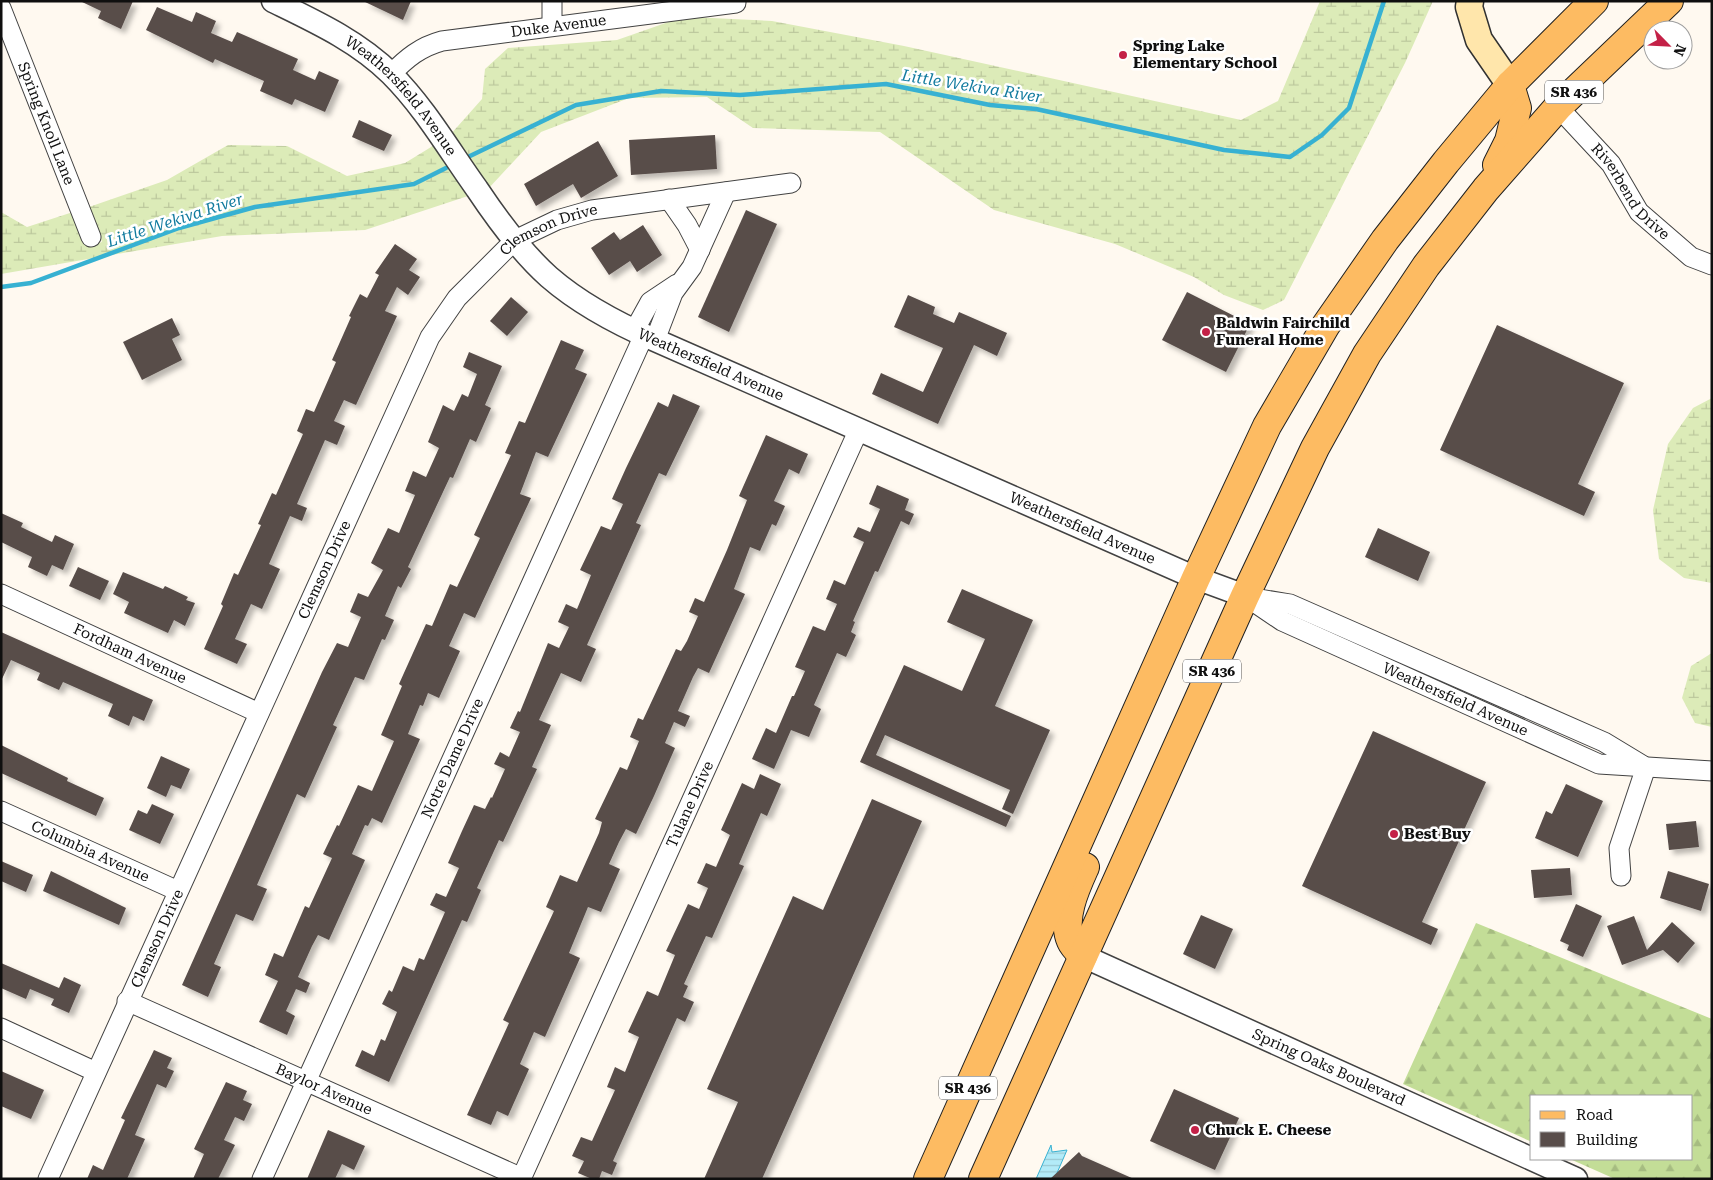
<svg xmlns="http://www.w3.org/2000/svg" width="1713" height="1180" viewBox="0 0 1713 1180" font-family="'Roboto Serif',serif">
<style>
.forest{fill:url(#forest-firs)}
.wetland{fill:url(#wetland-marsh)}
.water{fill:url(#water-rules);stroke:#37b1d2}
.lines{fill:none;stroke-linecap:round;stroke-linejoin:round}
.stream{stroke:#37b1d2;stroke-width:4.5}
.building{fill:#584d4a;filter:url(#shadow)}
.minor-casing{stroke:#424242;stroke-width:21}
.tertiary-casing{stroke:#424242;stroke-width:25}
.secondary-casing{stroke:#313131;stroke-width:29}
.primary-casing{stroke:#202020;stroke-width:30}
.minor{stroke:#fff;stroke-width:19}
.tertiary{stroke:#fff;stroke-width:22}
.secondary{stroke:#ffe6ab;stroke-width:26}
.primary{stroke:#fdbb62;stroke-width:28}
.poi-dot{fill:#c42147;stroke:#fff;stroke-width:2}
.labels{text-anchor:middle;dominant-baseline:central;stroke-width:5;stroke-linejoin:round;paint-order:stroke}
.shield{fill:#fff;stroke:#575757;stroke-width:1}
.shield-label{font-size:14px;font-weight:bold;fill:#0f0f0f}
.street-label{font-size:15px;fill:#0f0f0f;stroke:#fff}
.poi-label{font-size:15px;font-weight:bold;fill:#0f0f0f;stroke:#fff;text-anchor:start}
.water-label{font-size:16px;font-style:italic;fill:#127b9f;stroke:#fff}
</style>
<defs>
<pattern id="forest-firs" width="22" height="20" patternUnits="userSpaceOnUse" patternTransform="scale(1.25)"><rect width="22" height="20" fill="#c3dd97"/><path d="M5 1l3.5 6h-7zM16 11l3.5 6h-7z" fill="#a6bc81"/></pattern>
<pattern id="wetland-marsh" width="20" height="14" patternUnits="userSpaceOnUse" patternTransform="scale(1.25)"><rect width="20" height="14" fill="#dcebb8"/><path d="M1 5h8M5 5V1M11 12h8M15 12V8" fill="none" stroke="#bcc89d"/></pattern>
<pattern id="water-rules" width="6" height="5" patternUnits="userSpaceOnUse" patternTransform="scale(1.25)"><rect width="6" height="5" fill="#b3ebf8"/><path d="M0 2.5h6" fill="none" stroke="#99c8d3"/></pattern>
<filter id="shadow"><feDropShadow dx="4.5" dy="4.5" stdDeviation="2.5" flood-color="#0004"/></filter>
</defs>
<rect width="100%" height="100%" fill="#fff9f0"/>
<polygon class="forest" points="1476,923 1712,1019 1712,1179 1615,1179 1570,1159 1692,1159 1692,1096 1532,1096 1532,1142 1403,1084"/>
<g class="wetland">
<polygon points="1320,1 1433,1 1405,63 1284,300 1263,310 1224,295 1194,277 1115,244 994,210 880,132 753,128 707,97 629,98 541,132 488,189 450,135 482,99 485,69 508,48 617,40 677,19 690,17 772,21 904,46 1241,120 1278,101"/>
<polygon points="436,144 471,195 365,230 222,236 1,274 1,212 27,227 73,212 86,246 102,242 89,207 167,180 228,145 287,146 347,176 405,163"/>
<polygon points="1712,398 1712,583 1684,578 1659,559 1653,510 1668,444 1693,408"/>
<polygon points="1712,653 1712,727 1695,723 1682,698 1691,666"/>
</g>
<polygon class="water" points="1051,1145 1052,1152 1067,1150 1057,1173 1058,1179 1036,1179"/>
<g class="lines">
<g class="stream">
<polyline points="470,156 576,105 661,91 740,95 886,84 990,105 1036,109 1224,150 1290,157 1322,135 1349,108 1384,1"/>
<polyline points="1,287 31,283 179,228 255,207 414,184 446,168"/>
</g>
</g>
<g class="building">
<polygon points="80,1 133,1 121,29 98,18 101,11"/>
<polygon points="363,1 411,1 403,20"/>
<polygon points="157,7 192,22 196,12 216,21 211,33 232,42 237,32 298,59 293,70 315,80 319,71 339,80 325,112 295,99 292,105 260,91 264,81 215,59 213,63 146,30"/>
<polygon points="359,120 392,135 384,151 352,137"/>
<polygon points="715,135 717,169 631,175 629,140"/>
<polygon points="598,141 618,176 581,198 573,184 536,206 524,184"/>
<polygon points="746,210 777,224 729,332 698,317"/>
<polygon points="643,225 662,255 637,272 630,261 609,275 591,248 614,232 620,240"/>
<polygon points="395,244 417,259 409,270 420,277 408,295 397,287 385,311 397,316 356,405 344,400 334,421 345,426 337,445 325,440 297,504 307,508 302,521 290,516 269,564 280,569 275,580 262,609 251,604 235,639 247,644 237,664 204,649 223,606 221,604 234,573 238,575 261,525 258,524 272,493 276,495 303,434 297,431 306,409 314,412 336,362 332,360 351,317 349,316 360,294 367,298 379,275 375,273"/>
<polygon points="1187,292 1250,324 1226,372 1162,340"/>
<polygon points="908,295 935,307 933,314 954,323 959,312 1007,333 997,356 974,345 938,424 872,394 881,373 923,392 943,348 894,327"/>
<polygon points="511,297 528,312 507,336 490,321"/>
<polygon points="172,318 180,335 172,339 182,360 142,380 123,342"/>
<polygon points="1497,325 1624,383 1578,484 1595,492 1584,516 1440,450"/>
<polygon points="561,340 584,350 575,369 587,374 548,457 536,452 520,494 531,498 475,618 464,613 449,646 460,651 439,698 428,693 423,706 420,705 408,734 420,739 382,823 372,818 368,826 365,825 352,854 365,860 329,940 318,935 312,946 298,977 310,983 306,993 296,989 286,1011 295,1016 287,1035 259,1022 278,981 265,975 274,953 283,957 305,906 309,908 332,858 323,854 337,825 339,826 358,785 372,791 394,741 381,735 402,686 399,684 426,624 432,626 450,584 457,587 480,538 474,535 511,455 505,453 519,421 525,423"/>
<polygon points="469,352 502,366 485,405 491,408 476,442 470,439 453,478 450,477 408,567 411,569 401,588 398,586 385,616 394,620 385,640 382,639 364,680 355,677 333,725 337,727 305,798 297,794 257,885 267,889 253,921 236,914 214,964 221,967 208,997 182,985 322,672 337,643 348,647 361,617 350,612 358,593 368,597 383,570 371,563 388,528 399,533 415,495 405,491 413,471 426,477 439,448 428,442 443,405 454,411 462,394 468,397 477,374 463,367"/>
<polygon points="673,394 700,406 666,476 659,473 636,523 641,525 587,645 596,649 581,682 561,673 539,720 551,725 532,767 537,769 503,842 499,840 477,888 481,890 467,922 462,920 389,1082 355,1066 362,1050 374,1056 381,1039 385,1041 397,1012 382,1004 389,990 392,992 403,966 414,971 419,958 424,960 445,912 430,905 436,893 446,897 459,868 448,863 462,831 474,805 485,809 491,797 492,798 505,769 494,764 500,752 509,757 520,732 510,728 518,711 520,712 548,643 559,648 569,627 558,622 566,604 577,609 587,585 591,575 580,570 601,526 611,530 623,504 612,499 626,468 658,402 668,407"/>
<polygon points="766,435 808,454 799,474 789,469 774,501 785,506 776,526 772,524 760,551 750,547 734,589 745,594 709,673 698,668 693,677 678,711 690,716 685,727 674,722 665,743 675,748 654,796 636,834 626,829 619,842 609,864 620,869 601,912 588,907 569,953 580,958 545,1037 534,1032 520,1064 529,1069 508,1116 497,1111 491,1125 467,1115 509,1023 503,1020 554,911 546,907 560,875 577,882 599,833 602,822 595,819 620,767 627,770 639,741 630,737 638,718 643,720 676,649 681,651 687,641 698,616 689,612 695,598 704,602 727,550 747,500 739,496"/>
<polygon points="877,485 909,499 905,510 914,514 909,525 901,521 878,572 875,571 853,621 855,622 851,632 856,635 846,657 837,653 814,705 821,709 809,737 791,730 774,769 752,759 766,728 776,733 792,696 794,696 805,671 795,667 813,626 825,631 837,604 826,599 834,580 845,585 864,542 853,537 858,527 870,532 880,509 869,504"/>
<polygon points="1,513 23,523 21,527 52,542 55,535 74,544 63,570 52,565 47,576 28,567 32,557 1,542"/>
<polygon points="1378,528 1430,552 1418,581 1365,557"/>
<polygon points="78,567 109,581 100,600 69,586"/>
<polygon points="123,572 163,589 165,586 188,597 186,600 195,603 185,626 174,620 168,633 124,613 129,602 113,594"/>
<polygon points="962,589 1033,620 995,706 1050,730 1013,814 1002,809 1010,790 885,735 876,755 1011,816 1006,827 860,762 904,665 962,691 985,639 947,622"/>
<polygon points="1,632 153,700 144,721 133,716 129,726 108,716 113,704 63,682 59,690 37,680 40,673 11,660 1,681"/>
<polygon points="1373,731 1486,782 1422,922 1438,929 1431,945 1302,886"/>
<polygon points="1,745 68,778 67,781 104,798 96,816 1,773"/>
<polygon points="161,756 190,769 181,789 171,785 166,797 147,788"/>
<polygon points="760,774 781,784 767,816 761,813 739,864 744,866 712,938 706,936 684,984 688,986 683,997 694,1002 685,1022 677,1018 613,1161 617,1163 612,1175 602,1171 599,1179 592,1179 578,1173 584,1161 572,1156 581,1137 592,1141 615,1090 607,1087 615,1067 625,1072 639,1037 628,1032 647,991 658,996 675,955 666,951 688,904 699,909 708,888 697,883 706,863 716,867 730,835 721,830 742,783 754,789"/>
<polygon points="1566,784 1603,801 1578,857 1535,838 1546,811 1552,814"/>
<polygon points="872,799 922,821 762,1179 704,1179 738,1102 707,1089 793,896 823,910"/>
<polygon points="152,804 174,814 160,844 129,830 138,810 147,814"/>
<polygon points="1696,821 1699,847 1669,850 1666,824"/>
<polygon points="1,861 33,875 26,892 1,881"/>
<polygon points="1570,868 1572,895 1534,898 1531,870"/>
<polygon points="51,871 126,908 119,925 43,891"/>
<polygon points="1668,871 1709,884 1701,911 1660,898"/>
<polygon points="1576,904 1602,916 1583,957 1567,950 1569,945 1560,941"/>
<polygon points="1201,915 1233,929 1215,969 1183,954"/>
<polygon points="1634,916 1647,950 1672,922 1695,943 1678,963 1663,950 1622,965 1607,926"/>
<polygon points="1,963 59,988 64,977 81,985 69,1013 51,1005 54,999 30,989 26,999 1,988"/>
<polygon points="154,1050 172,1058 167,1068 174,1071 166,1088 157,1084 135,1135 145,1139 127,1179 87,1179 93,1165 103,1170 125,1120 121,1118"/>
<polygon points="1,1071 44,1090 31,1119 1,1106"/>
<polygon points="226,1082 247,1091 243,1100 252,1104 244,1121 235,1117 224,1140 235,1145 218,1179 193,1179 204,1154 194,1149"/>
<polygon points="1174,1089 1239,1118 1215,1170 1150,1141"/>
<polygon points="328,1130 365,1146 354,1170 342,1164 335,1179 307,1179"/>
<polygon points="1079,1152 1082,1156 1134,1179 1050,1179"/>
</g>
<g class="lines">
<g class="minor-casing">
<g id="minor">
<polyline points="552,1 552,26"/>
<path id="s1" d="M1 8 91 237"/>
<path id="s2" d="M391 74C407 58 420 47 442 41L736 3V1"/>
<path id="s3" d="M1558 107 1611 164 1639 212 1691 257 1712 265"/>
<polyline points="669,199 687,225 700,250"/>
<polyline points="634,331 650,302 677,284"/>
<polyline points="655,340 673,293 692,267 726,192"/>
<path id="s4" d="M1 594 259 713"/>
<path id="s5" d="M1245 596 1282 621 1599 764 1712 771"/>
<polyline points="1253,598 1290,604 1604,742 1642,765"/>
<path id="s6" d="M1 811 178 891"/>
<polyline points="1621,876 1619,848 1646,767"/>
<path id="s7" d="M127 1001 522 1178"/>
<polyline points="1,1028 96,1072"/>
<path id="s8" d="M48 1179 430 337 457 298 515 240 557 220 592 210 791 183"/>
<path id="s9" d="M262 1179 644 335"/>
<path id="s10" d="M521 1179 859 429"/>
</g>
</g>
<g class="tertiary-casing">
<g id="tertiary">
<path id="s11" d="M273 1C314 21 358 41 391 74 425 108 449 150 477 189 497 219 521 252 549 277 580 304 618 324 655 340L1196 578 1245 596"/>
<path id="s12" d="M1083 956 1576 1179"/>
</g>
</g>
<g class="secondary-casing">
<polyline id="secondary" points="1470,1 1469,7 1479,40 1510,85"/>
</g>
<g class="primary-casing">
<g id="primary">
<polyline points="1497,165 1509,141 1517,108 1510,85"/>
<path d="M1083 956C1079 952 1073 946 1071 941 1061 919 1076 887 1085 867"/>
<polyline points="928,1179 1196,578 1267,426 1326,325 1385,240 1446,162 1510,85 1594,1"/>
<polyline points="983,1179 1245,596 1315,448 1367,354 1426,266 1486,189 1558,107 1669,1"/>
</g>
</g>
<use href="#minor" class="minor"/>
<use href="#tertiary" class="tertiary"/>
<use href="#secondary" class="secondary"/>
<use href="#primary" class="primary"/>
</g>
<g class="poi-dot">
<circle cx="1123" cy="55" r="5"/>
<circle cx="1206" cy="332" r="5"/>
<circle cx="1394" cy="834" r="5"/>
<circle cx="1195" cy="1130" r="5"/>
</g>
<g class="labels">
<g class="shield">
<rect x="1545" y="80.5" width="58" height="23" rx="4"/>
<rect x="1183" y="659.5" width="58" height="23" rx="4"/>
<rect x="939" y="1076.5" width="58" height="23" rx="4"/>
</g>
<g class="shield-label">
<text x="1574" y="92">SR 436</text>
<text x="1212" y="671">SR 436</text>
<text x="968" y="1088">SR 436</text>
</g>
<g class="street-label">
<text stroke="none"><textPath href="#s2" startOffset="179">Duke Avenue</textPath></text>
<text stroke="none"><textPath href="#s11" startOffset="162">Weathersfield Avenue</textPath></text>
<text stroke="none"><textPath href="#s1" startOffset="124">Spring Knoll Lane</textPath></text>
<text stroke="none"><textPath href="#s3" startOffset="112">Riverbend Drive</textPath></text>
<text stroke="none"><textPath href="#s8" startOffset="1089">Clemson Drive</textPath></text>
<text stroke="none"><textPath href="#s11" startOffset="582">Weathersfield Avenue</textPath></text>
<text stroke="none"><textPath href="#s11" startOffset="988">Weathersfield Avenue</textPath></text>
<text stroke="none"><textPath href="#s8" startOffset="669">Clemson Drive</textPath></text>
<text stroke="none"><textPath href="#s4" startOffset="142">Fordham Avenue</textPath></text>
<text stroke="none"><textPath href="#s5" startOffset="235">Weathersfield Avenue</textPath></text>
<text stroke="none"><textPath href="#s9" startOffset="462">Notre Dame Drive</textPath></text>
<text stroke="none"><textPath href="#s10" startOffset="411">Tulane Drive</textPath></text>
<text stroke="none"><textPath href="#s6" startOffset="98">Columbia Avenue</textPath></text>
<text stroke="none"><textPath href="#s8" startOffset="264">Clemson Drive</textPath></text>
<text stroke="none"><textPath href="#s12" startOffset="270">Spring Oaks Boulevard</textPath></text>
<text stroke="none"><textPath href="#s7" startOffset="216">Baylor Avenue</textPath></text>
</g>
<g class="poi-label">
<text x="1133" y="46">Spring Lake<tspan x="1133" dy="17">Elementary School</tspan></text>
<text x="1216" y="323">Baldwin Fairchild<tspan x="1216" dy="17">Funeral Home</tspan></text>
<text x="1404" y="834">Best Buy</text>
<text x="1205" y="1130">Chuck E. Cheese</text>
</g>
<g class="water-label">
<text transform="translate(972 86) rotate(9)">Little Wekiva River</text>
<text transform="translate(175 220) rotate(-18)">Little Wekiva River</text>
</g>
</g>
<rect width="1713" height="1180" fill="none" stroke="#0f0f0f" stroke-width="5"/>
<rect x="1530" y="1095" width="162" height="65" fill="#ffffff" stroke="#9f9f9f"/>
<rect x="1540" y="1111" width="25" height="8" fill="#fdbb62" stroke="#9f9f9f"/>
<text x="1576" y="1120" font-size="15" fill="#0f0f0f">Road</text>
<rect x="1540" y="1132" width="25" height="15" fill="#584d4a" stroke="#9f9f9f"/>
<text x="1576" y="1145" font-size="15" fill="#0f0f0f">Building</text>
<g transform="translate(1668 45) rotate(114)"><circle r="24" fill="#ffffff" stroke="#9f9f9f"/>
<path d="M0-4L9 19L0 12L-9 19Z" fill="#c42147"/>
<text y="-8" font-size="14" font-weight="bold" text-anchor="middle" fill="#0f0f0f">N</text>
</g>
</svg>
